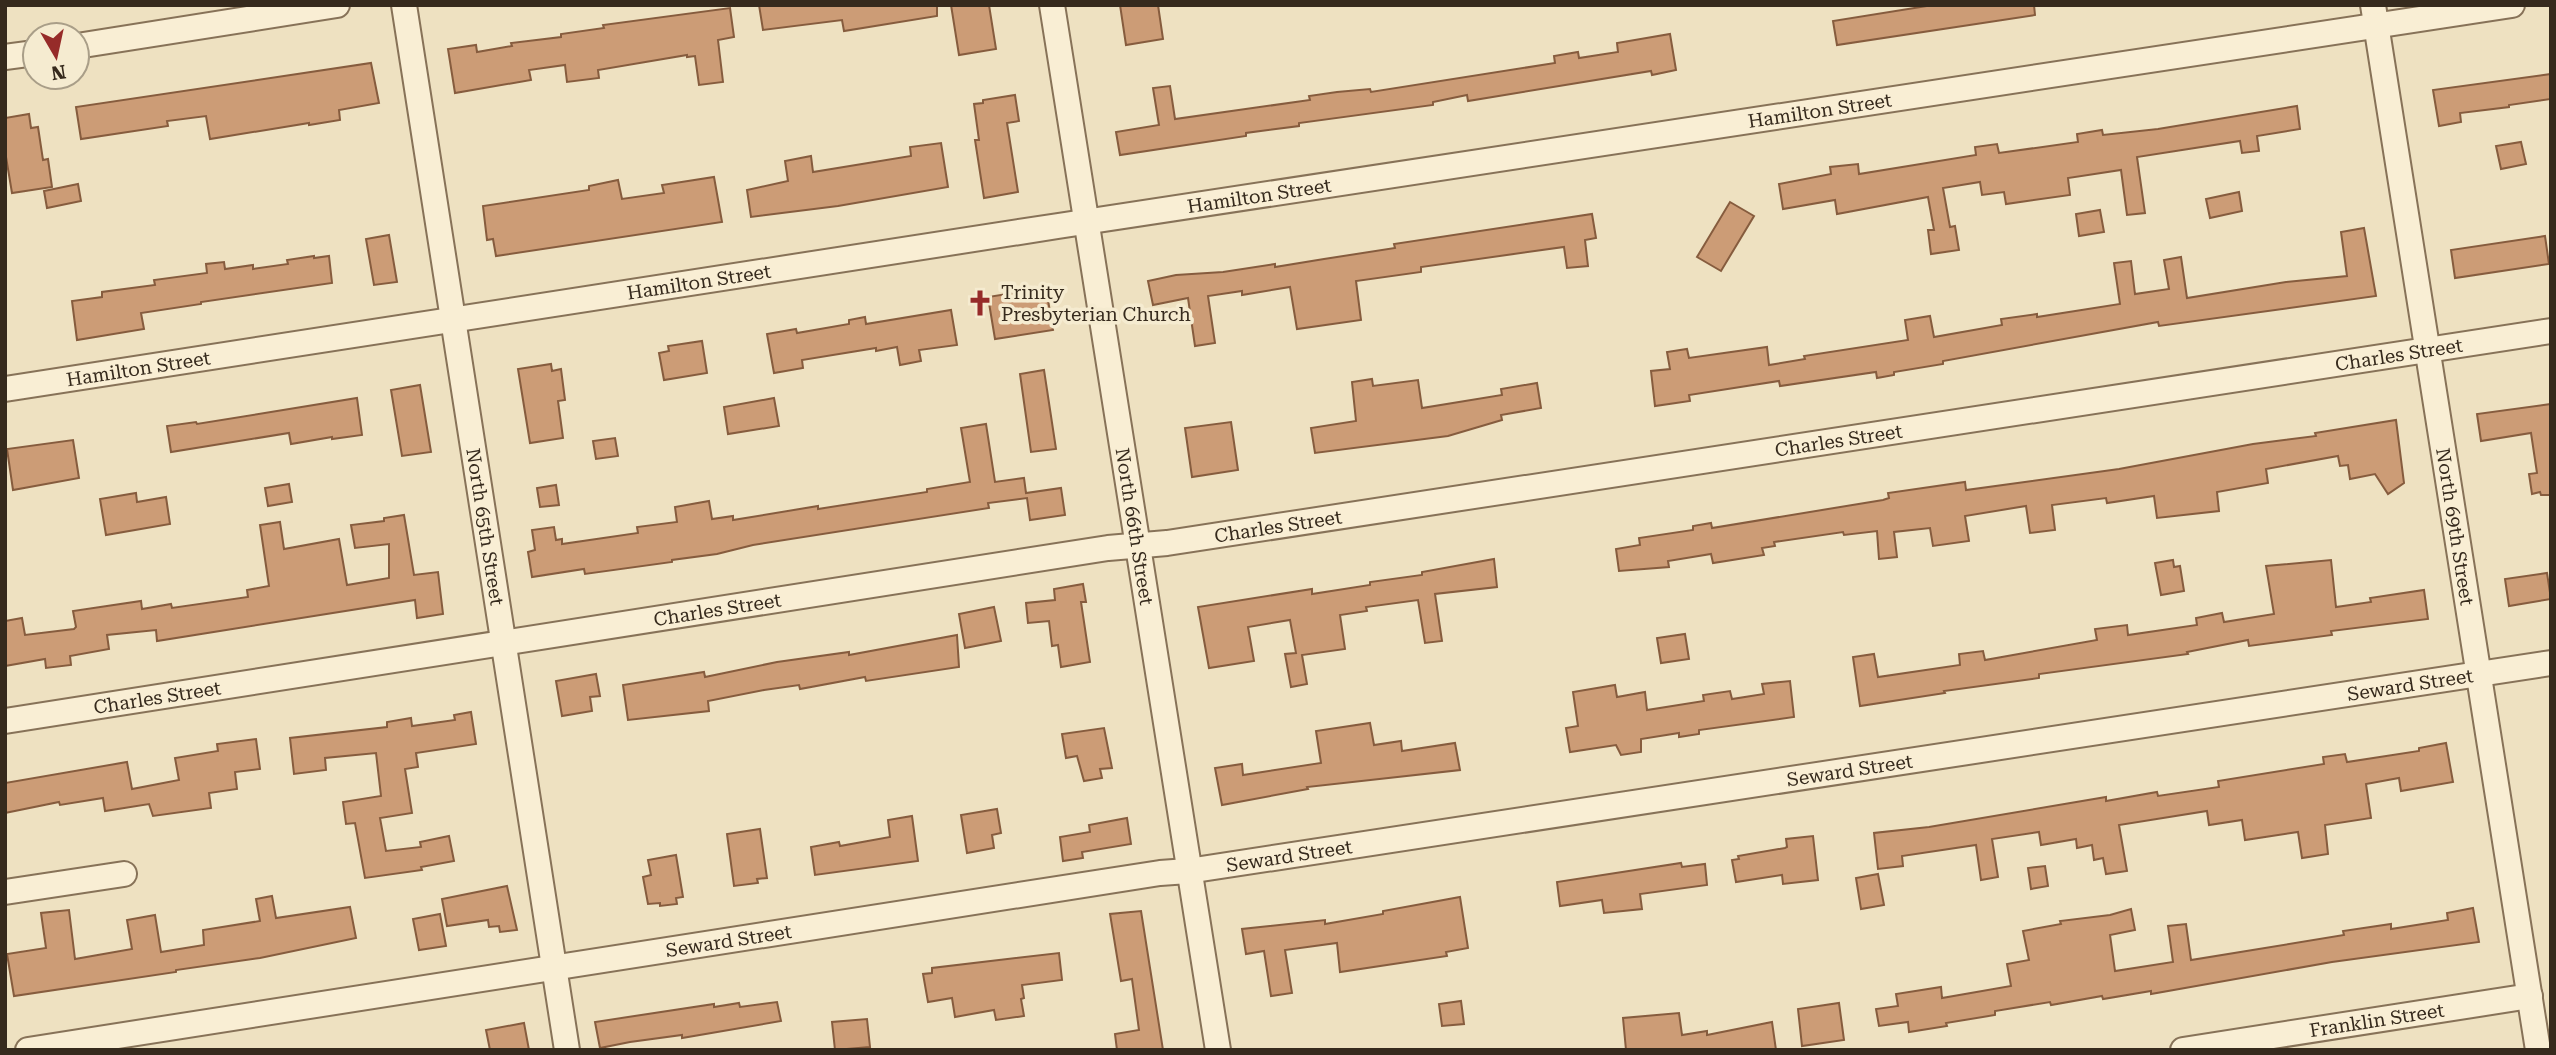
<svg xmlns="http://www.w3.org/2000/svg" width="2556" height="1055" viewBox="0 0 2556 1055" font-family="'Roboto Serif',serif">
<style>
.building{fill:#cc9c76;stroke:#865c3e;stroke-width:2}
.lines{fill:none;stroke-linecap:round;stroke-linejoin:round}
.minor-casing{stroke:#877258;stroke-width:28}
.minor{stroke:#f9eed4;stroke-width:24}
.labels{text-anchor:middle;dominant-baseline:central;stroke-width:7;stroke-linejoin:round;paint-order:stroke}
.street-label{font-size:19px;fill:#362a1d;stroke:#f5ebd0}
.poi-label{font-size:19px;fill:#362a1d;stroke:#f5ebd0;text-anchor:start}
</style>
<rect width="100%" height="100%" fill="#eee1c1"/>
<g class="building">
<polygon points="759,5 937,5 937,16 844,31 842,20 763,30"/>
<polygon points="951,5 989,5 996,49 959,55"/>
<polygon points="1120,5 1158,5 1163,39 1126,45"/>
<polygon points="1933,5 2034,5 2035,15 1837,45 1833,21"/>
<polygon points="730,8 734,37 718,40 723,82 699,85 695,56 687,57 687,55 598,70 599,78 567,82 565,65 529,70 531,80 455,93 448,49 476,45 477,52 512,46 511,43 561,37 561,34 604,28 603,25"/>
<polygon points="1670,34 1676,70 1652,75 1651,71 1468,101 1467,95 1433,102 1433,105 1299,123 1299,126 1246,133 1246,136 1120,155 1116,132 1159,125 1153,88 1170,86 1175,119 1310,100 1309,96 1337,92 1370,89 1371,92 1555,63 1554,56 1578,52 1579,58 1618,52 1617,43"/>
<polygon points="371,63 379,103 339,110 340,120 309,125 309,123 210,139 206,116 167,121 168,126 81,139 76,107"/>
<polygon points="2551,74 2551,99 2509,105 2509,107 2460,113 2461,122 2439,126 2433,90"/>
<polygon points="1015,95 1019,121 1007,123 1018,192 984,198 975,140 979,140 974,104 983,103 983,100"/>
<polygon points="2297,106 2300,129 2257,136 2259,151 2242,153 2240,141 2137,157 2145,213 2127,215 2121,170 2068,178 2070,195 2006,204 2004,192 1982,195 1980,182 1943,188 1950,227 1955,226 1959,250 1931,254 1928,230 1934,230 1928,197 1837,214 1835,200 1783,209 1779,184 1831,174 1830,167 1858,164 1859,174 1976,155 1975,147 1997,144 1999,153 2078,142 2077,134 2102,130 2103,135 2158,129"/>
<polygon points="29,114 31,128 38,127 43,160 48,159 52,187 12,193 5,151 5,118"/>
<polygon points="2521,142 2526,164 2501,169 2496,146"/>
<polygon points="941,143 948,187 838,206 751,217 747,190 788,181 785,161 811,156 813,172 911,156 910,147"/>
<polygon points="714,177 722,222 496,256 493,239 487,240 483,206 589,190 589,186 618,180 622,199 664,193 662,185"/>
<polygon points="78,184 81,201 47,208 44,191"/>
<polygon points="2239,192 2242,211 2210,218 2206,199"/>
<polygon points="1730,202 1754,216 1721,271 1697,257"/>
<polygon points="2100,210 2104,232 2079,236 2076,214"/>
<polygon points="1592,214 1596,238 1585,240 1588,266 1567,268 1564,247 1421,267 1421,272 1356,281 1361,320 1297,329 1290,287 1242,295 1242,291 1208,296 1215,343 1195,346 1188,298 1153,305 1148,281 1176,275 1223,272 1275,264 1275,267 1324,259 1395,248 1394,244"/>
<polygon points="2364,228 2376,296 2159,326 2158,322 1943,361 1943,364 1894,372 1894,375 1877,378 1876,372 1780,386 1779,381 1689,395 1690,401 1655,406 1651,371 1670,369 1667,352 1687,349 1689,358 1767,347 1769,365 1805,359 1804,356 1908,340 1905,320 1930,316 1934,337 2002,325 2001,319 2037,314 2037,317 2120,304 2114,263 2131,261 2135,294 2169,289 2164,260 2181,257 2187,298 2286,282 2347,276 2341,232"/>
<polygon points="389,235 397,282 374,285 366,239"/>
<polygon points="2545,236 2549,264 2455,278 2451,250"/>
<polygon points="314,256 314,258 329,256 332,283 201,302 201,304 141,313 144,329 77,340 72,301 102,297 102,292 155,285 154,280 207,273 206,264 224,262 225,269 253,265 253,269 288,264 287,260"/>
<polygon points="1046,288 1053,330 995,339 988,297"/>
<polygon points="951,310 957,345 919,350 921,361 900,365 897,347 876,351 876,348 802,360 803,368 774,373 767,334 796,329 797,333 849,324 849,320 865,317 866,324"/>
<polygon points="702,341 707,373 664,380 659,353 669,351 668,346"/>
<polygon points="551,364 552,371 561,369 565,400 558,401 563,438 530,443 518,369"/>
<polygon points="1044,370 1056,449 1031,452 1020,374"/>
<polygon points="1372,379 1373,386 1418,380 1422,408 1502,395 1501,389 1537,383 1541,408 1501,415 1502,420 1448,436 1315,453 1311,428 1356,421 1352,382"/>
<polygon points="420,385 431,452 402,456 391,390"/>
<polygon points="357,398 362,435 332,439 332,437 291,444 289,433 171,452 167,426 196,422 197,424"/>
<polygon points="774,398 779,426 728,434 724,407"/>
<polygon points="2551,404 2551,495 2541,495 2540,492 2532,494 2529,474 2537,473 2531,433 2481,441 2477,414"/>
<polygon points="2396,420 2404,483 2388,494 2375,474 2350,479 2348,465 2340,466 2338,456 2266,469 2268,483 2217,492 2219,511 2157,518 2154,496 2107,503 2106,498 2052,505 2055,530 2030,533 2026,506 1965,516 1969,541 1933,546 1930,528 1894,532 1897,557 1879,559 1877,531 1844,535 1843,532 1774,542 1775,546 1762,548 1764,555 1713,563 1711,554 1668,561 1669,567 1619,571 1616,549 1640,545 1639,538 1693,530 1693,526 1711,523 1712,528 1883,500 1889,498 1888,493 1965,482 1966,490 2119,469 2253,444 2316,436 2315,433"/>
<polygon points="1231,422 1238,470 1192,477 1185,428"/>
<polygon points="986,424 995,482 1024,478 1026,493 1061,488 1065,515 1030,520 1027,498 988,503 989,508 753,545 717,554 672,560 672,562 585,574 584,569 532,577 528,552 535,550 532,530 554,527 556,540 562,539 562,544 638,533 637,527 677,522 675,507 709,501 712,519 733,516 733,520 818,506 818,509 927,492 927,489 970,482 961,428"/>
<polygon points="615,438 618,456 596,459 593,441"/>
<polygon points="73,440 79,478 13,490 7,449"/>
<polygon points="289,484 292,502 268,506 265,488"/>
<polygon points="556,485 559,505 540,507 537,488"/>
<polygon points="136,493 137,502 166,497 170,524 106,535 100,499"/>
<polygon points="404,515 414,575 438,572 443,614 417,618 415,600 157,641 156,630 107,635 109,649 70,656 71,665 46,668 45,659 5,666 5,621 22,618 25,635 74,629 76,627 73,611 141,601 142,609 171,604 172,608 248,597 247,590 269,586 260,525 280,522 284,549 339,539 347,585 389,578 389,544 355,548 351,525 384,521 384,518"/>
<polygon points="1494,559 1497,587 1435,594 1442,641 1425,643 1418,600 1366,607 1367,611 1340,615 1345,649 1302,655 1307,684 1291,687 1285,654 1296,653 1290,620 1248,627 1254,661 1209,668 1198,607 1312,589 1312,594 1370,585 1370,582 1422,575 1422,572"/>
<polygon points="2173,560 2174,567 2180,566 2184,591 2161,595 2155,563"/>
<polygon points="2331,560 2336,607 2371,602 2370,598 2424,590 2428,619 2331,631 2332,635 2249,646 2248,640 2187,652 2188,654 2039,674 2039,678 1944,691 1945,693 1860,706 1853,657 1874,654 1878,677 1960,665 1959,654 1983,651 1985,660 2097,640 2095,629 2127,625 2128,635 2197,625 2196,618 2222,613 2224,622 2274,614 2266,566"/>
<polygon points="2547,573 2551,599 2509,606 2505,579"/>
<polygon points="1083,584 1086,602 1081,602 1090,662 1061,667 1058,645 1052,646 1049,621 1028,623 1026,603 1055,600 1054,589"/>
<polygon points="994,607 1001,641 965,648 959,614"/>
<polygon points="1685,634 1689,659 1661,663 1657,638"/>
<polygon points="957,635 959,667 866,681 865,677 800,689 799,685 764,690 708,701 709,711 628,720 623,685 704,672 705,677 777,662 849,652 849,655"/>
<polygon points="596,674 600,696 590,697 592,711 562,716 556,681"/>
<polygon points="1790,681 1794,717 1699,730 1699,734 1679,737 1679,733 1641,739 1641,752 1621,755 1616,745 1570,752 1566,728 1578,726 1573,692 1615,685 1617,697 1645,692 1647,710 1704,701 1703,695 1730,691 1732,699 1764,694 1762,684"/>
<polygon points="471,712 476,744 416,753 418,767 405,769 412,813 380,818 386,851 421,847 420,842 449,836 454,861 421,867 422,870 365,878 355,823 346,824 343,802 381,796 376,753 325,758 326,770 294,774 290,738 387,727 387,722 411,718 412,726 455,720 454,715"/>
<polygon points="1370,723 1374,745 1401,741 1402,751 1455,743 1460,770 1307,787 1308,789 1222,805 1215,768 1242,764 1243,775 1321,763 1316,731"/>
<polygon points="1104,728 1112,768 1100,769 1102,778 1084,781 1077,756 1066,758 1062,734"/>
<polygon points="256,739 260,769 235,772 237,789 209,793 211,808 153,816 149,804 105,811 103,798 60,805 59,802 5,813 5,783 127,762 132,789 179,780 175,758 218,751 217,744"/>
<polygon points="2446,743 2453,782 2401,791 2399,778 2366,784 2371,818 2325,825 2328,854 2302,858 2298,832 2245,840 2242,820 2209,825 2207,811 2119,825 2127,871 2106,874 2103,858 2094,860 2092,845 2077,848 2076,839 2041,845 2039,832 1992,839 1998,877 1981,880 1976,845 1902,856 1903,866 1878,869 1874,833 1929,827 2106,797 2106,801 2157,792 2158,796 2219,787 2218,781 2324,764 2323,757 2345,754 2347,762 2419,751 2419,748"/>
<polygon points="997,809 1001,833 992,835 994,848 967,853 961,815"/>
<polygon points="912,816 918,861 815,875 811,847 839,842 840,846 890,837 888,820"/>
<polygon points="1127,818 1131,844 1082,852 1083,858 1063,861 1060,837 1090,832 1089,825"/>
<polygon points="760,829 767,878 757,879 758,883 734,886 727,834"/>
<polygon points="1813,836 1818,880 1783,884 1782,875 1736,882 1732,860 1739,859 1738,856 1785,848 1787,847 1786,839"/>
<polygon points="676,855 683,897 676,898 677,904 660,906 660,903 648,904 643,877 651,875 648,860"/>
<polygon points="1681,863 1682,867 1705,864 1707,885 1640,894 1642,909 1604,913 1602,900 1560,906 1557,882"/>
<polygon points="2045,866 2048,886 2031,889 2028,868"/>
<polygon points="1878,874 1884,905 1861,909 1856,878"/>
<polygon points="507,886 517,930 500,932 499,926 489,927 488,920 447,926 442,899"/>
<polygon points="272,896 276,918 350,907 356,938 260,958 176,970 176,972 14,996 7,954 46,948 41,913 69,910 75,959 132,949 127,920 155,915 161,952 204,945 203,930 260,921 256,899"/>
<polygon points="1460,897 1468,948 1446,952 1447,956 1340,972 1337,943 1285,950 1292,993 1271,996 1264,951 1246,954 1242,929 1325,920 1325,924 1383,914 1383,911"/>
<polygon points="2473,908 2479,942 2332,962 2151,994 2151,991 2103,999 2102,996 2051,1005 2050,1002 1995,1011 1995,1015 1946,1023 1947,1026 1909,1032 1908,1022 1879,1026 1876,1009 1898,1006 1896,994 1941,987 1942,998 2011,986 2007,964 2029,960 2023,931 2061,924 2060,921 2110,915 2131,909 2135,930 2110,935 2115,971 2173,962 2168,926 2186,924 2191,960 2344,935 2343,931 2391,924 2391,929 2448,920 2447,913"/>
<polygon points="1141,911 1163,1050 1117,1050 1115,1034 1139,1030 1132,979 1121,981 1110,914"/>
<polygon points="440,914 446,946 419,950 413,919"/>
<polygon points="1059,953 1062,980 1022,985 1024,998 1021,999 1024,1016 996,1020 994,1010 955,1017 952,998 928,1002 923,974 932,973 932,968"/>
<polygon points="1461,1001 1464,1024 1442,1026 1439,1004"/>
<polygon points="777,1002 781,1021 682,1038 682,1035 630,1042 600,1048 595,1022 714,1004 714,1007 739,1003 740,1007"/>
<polygon points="1839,1003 1844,1040 1802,1046 1798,1009"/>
<polygon points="1679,1013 1682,1035 1707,1031 1707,1035 1772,1022 1776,1050 1626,1050 1623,1018"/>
<polygon points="867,1019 870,1047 835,1050 832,1022"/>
<polygon points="524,1023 529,1050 490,1050 486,1030"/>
</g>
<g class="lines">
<g class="minor-casing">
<g id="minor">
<path id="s1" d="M404 5 567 1050"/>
<path id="s2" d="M1052 5 1218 1050"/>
<path id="s3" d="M2373 5 2538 1050"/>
<polyline points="77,46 337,5"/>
<polyline points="5,57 35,53"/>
<path id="s4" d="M5 389 1058 226 2512 5"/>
<path id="s5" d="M5 721 1108 548 1167 543 2551 331"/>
<polyline points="5,892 124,874"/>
<path id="s6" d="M28 1050 1160 873 1188 871 2551 663"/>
<path id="s7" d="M2183 1050 2530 996"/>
</g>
</g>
<use href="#minor" class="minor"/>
</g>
<defs>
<g id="church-bare" transform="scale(2.1)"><path d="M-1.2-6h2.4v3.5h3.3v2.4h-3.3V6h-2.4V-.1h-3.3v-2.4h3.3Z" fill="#962b29" stroke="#f5ebd0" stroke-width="2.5" paint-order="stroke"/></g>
</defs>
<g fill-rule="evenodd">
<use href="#church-bare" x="980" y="303"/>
</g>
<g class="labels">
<g class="street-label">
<text stroke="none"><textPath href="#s4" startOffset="1836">Hamilton Street</textPath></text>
<text stroke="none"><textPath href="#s4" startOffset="1269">Hamilton Street</textPath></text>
<text stroke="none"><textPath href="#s4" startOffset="702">Hamilton Street</textPath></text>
<text stroke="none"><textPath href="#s5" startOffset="2422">Charles Street</textPath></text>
<text stroke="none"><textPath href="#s4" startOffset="135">Hamilton Street</textPath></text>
<text stroke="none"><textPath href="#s5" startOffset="1855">Charles Street</textPath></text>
<text stroke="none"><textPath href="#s5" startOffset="1288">Charles Street</textPath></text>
<text stroke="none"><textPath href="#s1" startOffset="528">North 65th Street</textPath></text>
<text stroke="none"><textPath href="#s2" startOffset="528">North 66th Street</textPath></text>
<text stroke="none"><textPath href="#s3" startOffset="528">North 69th Street</textPath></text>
<text stroke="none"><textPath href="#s5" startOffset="721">Charles Street</textPath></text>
<text stroke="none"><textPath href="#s6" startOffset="2410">Seward Street</textPath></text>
<text stroke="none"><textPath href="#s5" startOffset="154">Charles Street</textPath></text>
<text stroke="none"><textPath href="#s6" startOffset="1843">Seward Street</textPath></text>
<text stroke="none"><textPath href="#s6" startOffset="1276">Seward Street</textPath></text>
<text stroke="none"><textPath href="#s6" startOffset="709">Seward Street</textPath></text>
<text stroke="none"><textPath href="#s7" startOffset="196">Franklin Street</textPath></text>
</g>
<g class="poi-label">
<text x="1001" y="292">Trinity<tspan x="1001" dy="22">Presbyterian Church</tspan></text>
</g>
</g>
<rect width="2556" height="1055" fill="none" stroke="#362a1d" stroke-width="14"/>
<g transform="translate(56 56) rotate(171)"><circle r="33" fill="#f5ebd0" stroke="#a99e88" stroke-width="2"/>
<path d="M0-5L12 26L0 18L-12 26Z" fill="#962b29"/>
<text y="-10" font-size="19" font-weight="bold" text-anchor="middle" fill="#362a1d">N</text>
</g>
</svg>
